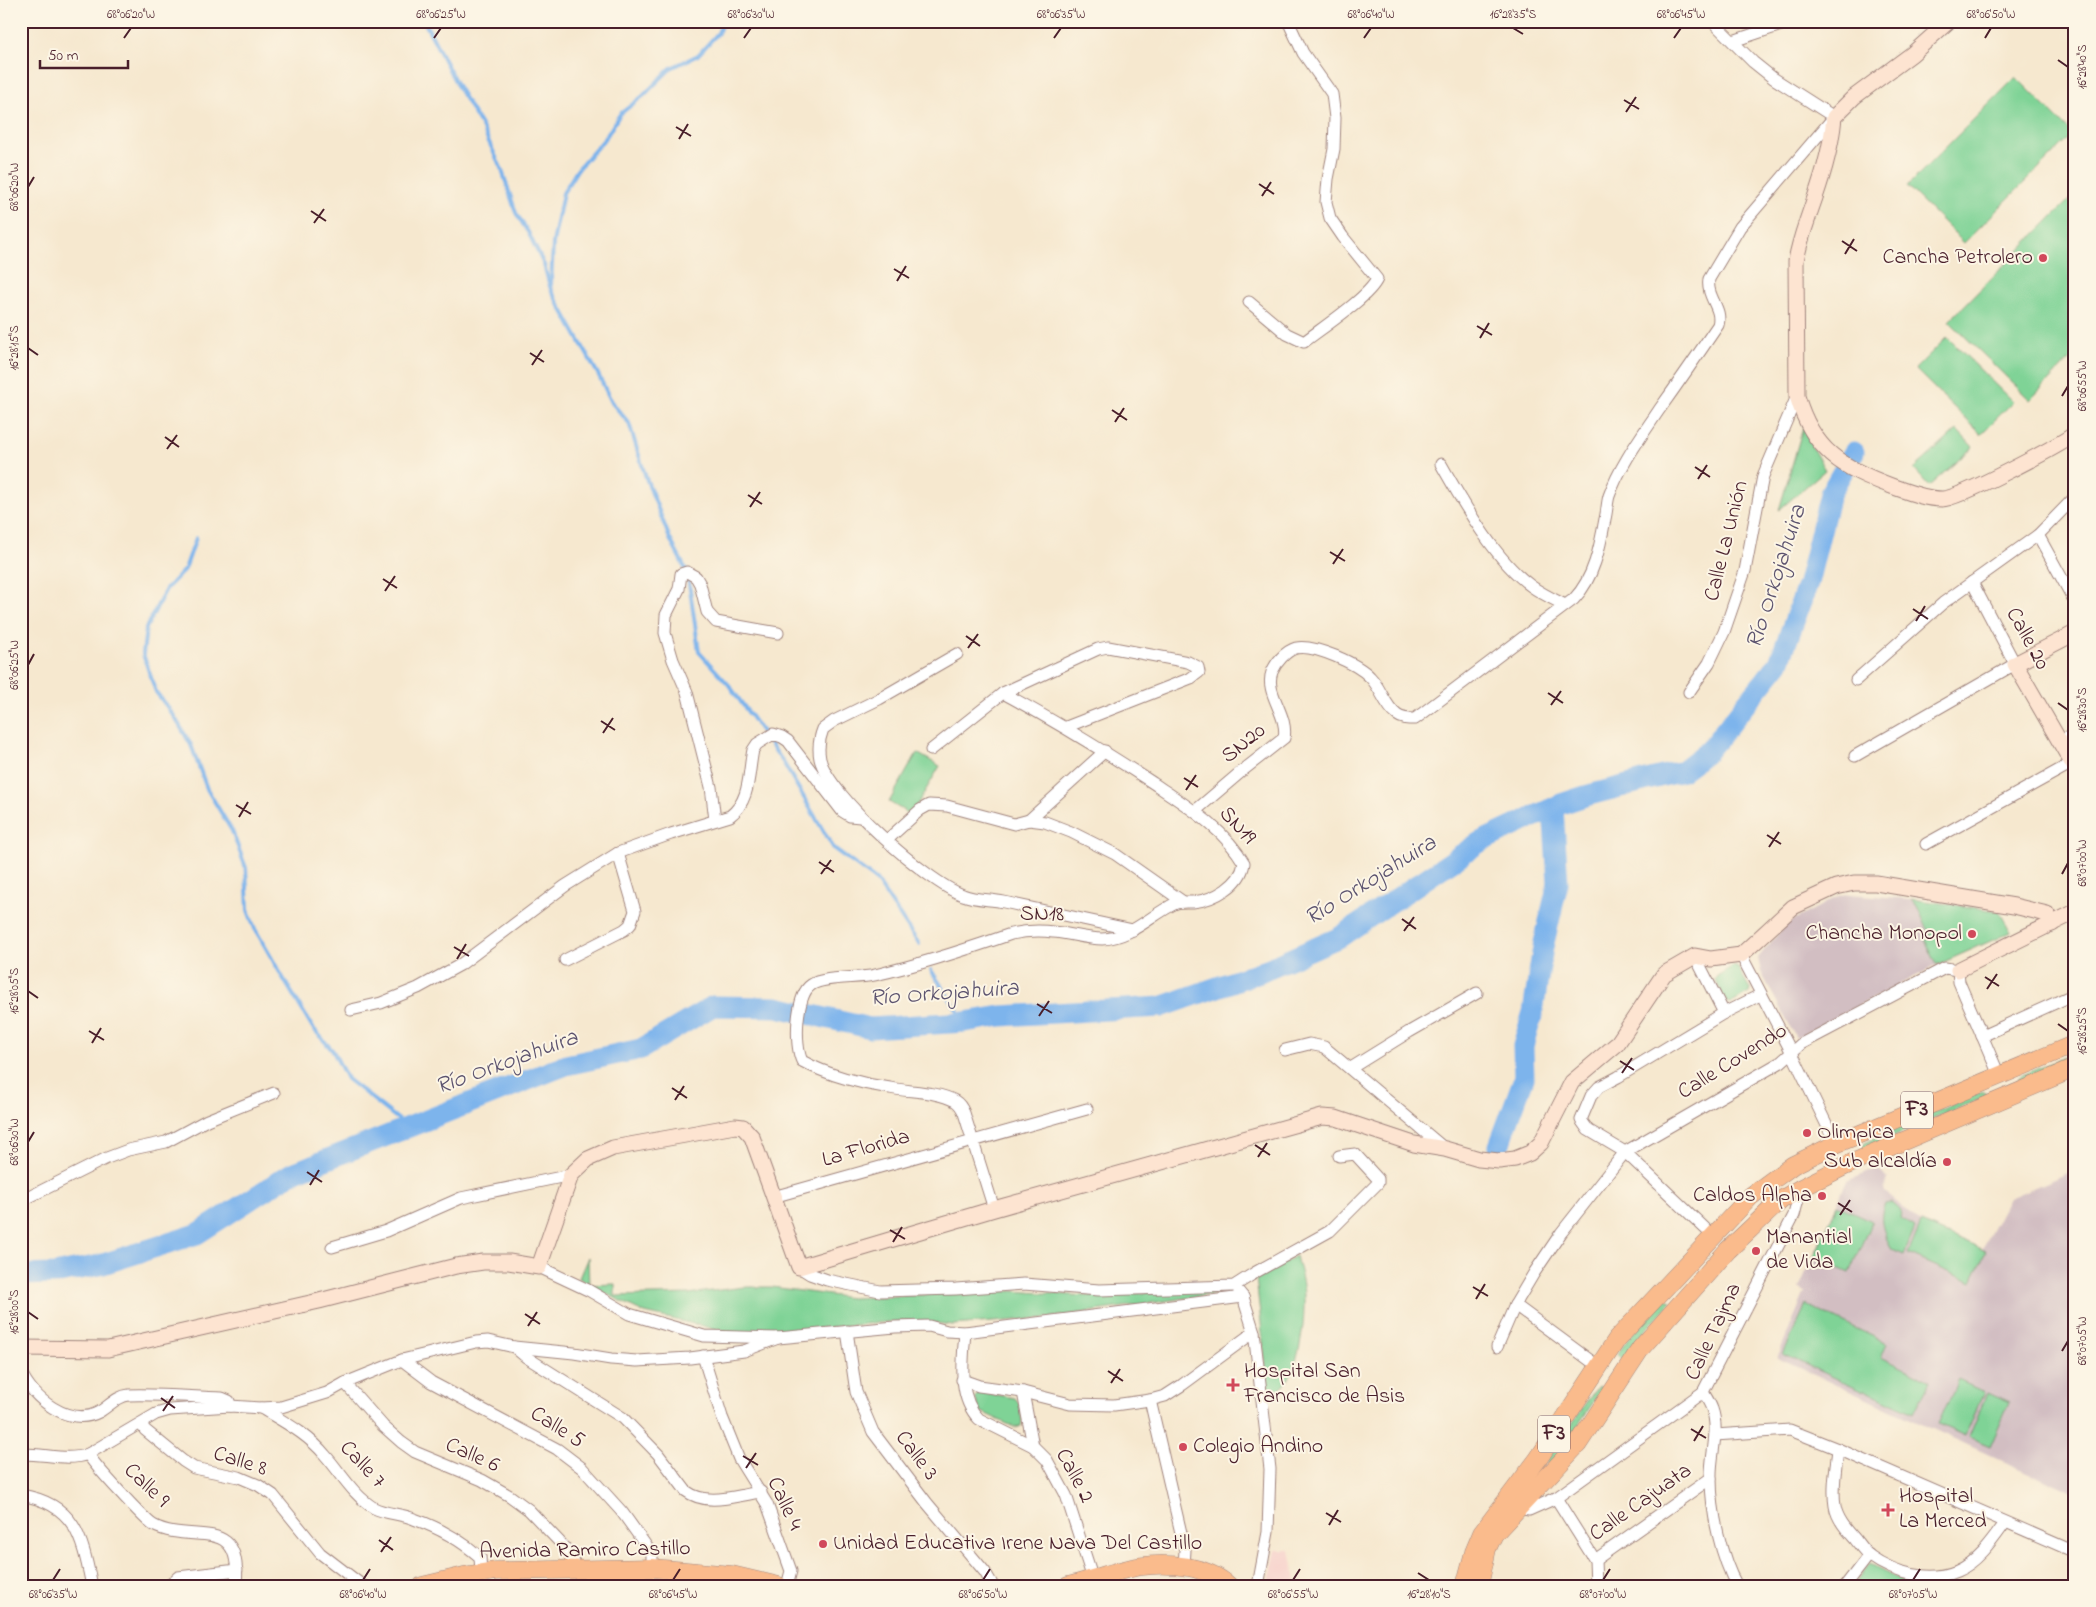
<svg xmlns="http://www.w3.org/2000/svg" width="2096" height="1607" viewBox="0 0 2096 1607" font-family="'Indie Flower',sans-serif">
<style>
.built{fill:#f7d0ca}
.industrial{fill:#d2bec2}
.green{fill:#7fd396;stroke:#647960}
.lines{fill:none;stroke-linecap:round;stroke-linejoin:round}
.stream{stroke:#7db4ec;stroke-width:4}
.river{stroke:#7db4ec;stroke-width:21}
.minor-casing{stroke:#a0847d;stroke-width:13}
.secondary-casing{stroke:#a0847d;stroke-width:17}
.primary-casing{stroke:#a0847d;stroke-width:19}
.minor{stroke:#fff;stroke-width:11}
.secondary{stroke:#fde4d1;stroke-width:15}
.primary{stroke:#fabb8c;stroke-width:18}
.ticks{fill:none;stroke:#4a1f2b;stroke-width:2}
.poi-dot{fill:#d1495b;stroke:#fcf5e5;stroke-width:2}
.labels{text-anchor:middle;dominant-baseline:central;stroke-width:4;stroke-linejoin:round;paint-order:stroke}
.shield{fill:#fcf5e5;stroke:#7f5f63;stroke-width:1}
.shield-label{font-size:21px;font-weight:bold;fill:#4a1f2b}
.poi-label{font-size:22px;fill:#4a1f2b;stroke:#fcf5e5;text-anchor:start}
.street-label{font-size:22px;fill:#4a1f2b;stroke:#fcf5e5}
.water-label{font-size:24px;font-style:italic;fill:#5c536f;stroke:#fcf5e5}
.neatline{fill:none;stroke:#4a1f2b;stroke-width:2}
.ticks-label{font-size:12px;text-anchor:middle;fill:#4a1f2b}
</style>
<rect width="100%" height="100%" fill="#fcf5e5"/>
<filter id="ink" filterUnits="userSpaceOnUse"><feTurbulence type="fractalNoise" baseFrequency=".02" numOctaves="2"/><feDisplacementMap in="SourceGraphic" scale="10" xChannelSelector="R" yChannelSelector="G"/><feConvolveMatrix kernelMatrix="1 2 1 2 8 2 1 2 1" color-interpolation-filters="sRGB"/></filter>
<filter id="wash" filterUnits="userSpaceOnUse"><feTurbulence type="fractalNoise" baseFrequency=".0096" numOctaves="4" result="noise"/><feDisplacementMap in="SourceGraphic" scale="20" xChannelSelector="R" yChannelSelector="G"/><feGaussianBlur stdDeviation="1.12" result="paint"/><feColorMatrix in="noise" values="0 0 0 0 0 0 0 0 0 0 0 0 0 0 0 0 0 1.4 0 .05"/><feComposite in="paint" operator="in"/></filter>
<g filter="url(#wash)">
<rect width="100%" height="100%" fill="#f6e8cf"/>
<polygon class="built" points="1276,1550 1290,1550 1297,1586 1268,1586"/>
<g class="industrial">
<polygon points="1848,894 1911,899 1917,906 1931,937 1925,940 1937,965 1796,1038 1761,972 1758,958 1786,924 1841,895"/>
<polygon points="1878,1168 1888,1179 1884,1191 1918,1221 1982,1249 2009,1198 2075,1170 2075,1494 1777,1358 1805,1292 1799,1288 1847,1181"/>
</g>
<g class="green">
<polygon points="2016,77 2073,134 1964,243 1907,186"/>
<polygon points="2074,195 2075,354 2030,400 1949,321"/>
<polygon points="1947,337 2013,402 1981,434 1915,369"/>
<polygon points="1804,424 1809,442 1825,470 1779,510"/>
<polygon points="1957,430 1973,447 1929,486 1914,469"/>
<polygon points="917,753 940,766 911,815 889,802"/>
<polygon points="1911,899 1999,911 2011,932 1937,965 1925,940 1931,937 1917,906"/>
<polygon points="1733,966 1738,968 1750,989 1749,993 1732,1003 1727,1002 1715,981 1717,976"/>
<polygon points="2075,1053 2075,1060 2020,1082 2018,1080 2020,1076"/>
<polygon points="1984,1091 1987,1096 1865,1148 1863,1147 1864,1143"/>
<path d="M1892 1203C1897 1207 1904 1211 1901 1219L1915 1228 1904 1255 1892 1250C1885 1234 1877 1221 1885 1204Z"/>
<polygon points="1837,1205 1872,1221 1849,1273 1814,1257"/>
<polygon points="1921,1223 1986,1251 1972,1282 1908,1254"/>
<path d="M1296 1256C1299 1269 1304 1283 1304 1297 1305 1324 1299 1388 1269 1396L1256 1278Z"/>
<polygon points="588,1257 589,1285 615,1284 615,1296 688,1294 744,1287 772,1287 851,1298 1013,1291 1086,1296 1193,1290 1221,1293 1046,1318 953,1325 910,1320 743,1335 645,1313 589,1285 579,1278"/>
<polygon points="1666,1298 1671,1302 1630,1347 1623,1359 1617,1355 1625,1343"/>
<polygon points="1806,1305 1887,1343 1881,1357 1930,1381 1914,1413 1865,1390 1864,1392 1783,1354"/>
<polygon points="1958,1380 1984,1392 1965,1436 1938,1424"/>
<polygon points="1598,1386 1602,1389 1601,1391 1551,1465 1547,1465 1546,1461"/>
<polygon points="979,1392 1015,1398 1019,1403 1022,1421 1021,1426 1016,1428 980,1411 975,1398"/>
<polygon points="1987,1393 2009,1403 1990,1446 1969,1437"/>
<polygon points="1870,1564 1902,1580 1900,1586 1854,1586"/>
</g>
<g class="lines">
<g class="stream">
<polyline points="424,21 458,87 482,127 502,170 516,213 528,232 544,265 551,290 598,374 612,403 629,423 646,478 670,539 686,570"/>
<polyline points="551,285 553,243 563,193 577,170 606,137 620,114 643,96 671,68 698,55 718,33 723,21"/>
<polyline points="196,538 185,569 166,589 146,628 143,654 156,692 174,716 191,745 207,789 232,831 246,868 248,910 255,929 286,983 313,1028 333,1051 347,1079 408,1127"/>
<polyline points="688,576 699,652 729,685 783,762 834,849 876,880 919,944"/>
<polyline points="931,970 965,1022"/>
</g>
<g class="river">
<polyline points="1499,1146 1524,1078 1523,1046 1533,1012 1543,947 1558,883 1553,808"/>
<polyline points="21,1275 54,1274 100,1265 197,1234 290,1174 566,1065 641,1049 713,1006 777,1007 870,1028 965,1022 1001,1016 1161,1007 1260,972 1340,937 1480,842 1561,804 1585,796 1682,771 1708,751 1779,663 1808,583 1830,494 1854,452"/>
</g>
</g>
</g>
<g filter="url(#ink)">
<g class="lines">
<g class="minor-casing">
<g id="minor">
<polyline points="1733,41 1793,21"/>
<path d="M1249 302 1287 334 1304 342C1322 328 1369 297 1377 279L1343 237 1330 218 1326 202 1328 179 1334 149 1335 118 1332 94 1303 53 1288 21"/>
<path d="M1441 464C1464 504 1494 559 1531 586 1542 594 1553 599 1565 605"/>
<polyline points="2038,535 2075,602"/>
<path d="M957 654 879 699 834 721 823 729C819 739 818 749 820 759 829 796 927 882 963 895 975 900 990 899 1004 902 1047 911 1090 921 1133 930"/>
<polyline points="1856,680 1943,603 2038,535 2075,497"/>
<polyline points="1689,692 1709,663 1724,632 1745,571 1763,476 1797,396"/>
<polyline points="2059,741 2075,735"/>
<polyline points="931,750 1003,693 1098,649 1108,647 1188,662 1198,667 1199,672 1191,678 1066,727"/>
<polyline points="1855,756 2015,664 1972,582"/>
<path d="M1195 811 1242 771 1284 738C1289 715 1264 693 1272 672 1276 662 1286 651 1296 648 1314 644 1358 664 1370 677 1381 688 1384 705 1397 715 1402 719 1408 719 1415 719L1574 599C1594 578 1600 547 1605 519 1607 511 1607 503 1609 496 1620 465 1641 437 1659 410 1679 382 1699 353 1718 325 1723 308 1706 298 1709 279L1740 227 1834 117 1773 78 1753 62 1712 21"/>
<polyline points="715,820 711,787 687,692 673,660 665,633 666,615 679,589 681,574 687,572 696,577 700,584 707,612 716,622 778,633"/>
<polyline points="1029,820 1105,751"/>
<polyline points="887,840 920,810 929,805 947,806 1014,824 1029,820 1045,822 1071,832 1115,854 1182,901"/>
<polyline points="1926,844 2072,763"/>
<polyline points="1741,955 1792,1053 1836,1144"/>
<polyline points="1695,956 1724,1013"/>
<polyline points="565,960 624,930 630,925 635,911 618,853"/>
<path d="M351 1010 381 1003 418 988 460 965 565 886 618 853 671 834 730 816C751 800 748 773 753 750L757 744 773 734 782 737 788 741 842 811 850 816 860 817"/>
<polyline points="1982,1036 2075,994"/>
<polyline points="1285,1050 1309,1044 1324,1047 1445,1149"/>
<polyline points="1351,1068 1409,1032 1477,993"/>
<polyline points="773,1197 1087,1109"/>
<polyline points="21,1201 107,1158 128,1150 166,1142 207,1120 274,1093"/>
<path d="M994 1209 964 1113C962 1108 960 1104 955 1101 937 1091 910 1092 890 1088 862 1084 827 1075 802 1061 794 1045 796 995 811 985 824 976 858 979 875 975 918 965 968 949 1011 934 1025 931 1038 930 1053 932 1069 933 1086 939 1102 939 1131 938 1150 916 1174 904 1180 901 1186 902 1193 902 1214 900 1241 885 1244 863 1224 828 1185 805 1153 783 1104 751 1055 721 1003 693"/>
<polyline points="1712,1235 1625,1152 1588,1130 1581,1120 1591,1096 1599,1087 1618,1077 1724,1013 1760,995"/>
<polyline points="332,1247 386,1231 461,1198 571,1175"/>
<polyline points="539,1267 588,1290 629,1314 704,1336 778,1338 895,1327 929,1326 947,1331 965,1332 1243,1297"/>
<polyline points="799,1267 810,1274 827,1280 880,1291 956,1289 1024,1284 1099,1290 1234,1286 1256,1272 1330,1231 1378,1183 1378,1179 1355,1154 1339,1156"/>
<polyline points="1239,1292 1243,1297 1254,1332 1270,1469 1268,1532 1258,1586"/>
<polyline points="1515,1305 1599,1367"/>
<polyline points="847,1331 856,1392 873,1432 927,1503 985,1572 993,1586"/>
<path d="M965 1332C963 1360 957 1397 979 1419L1033 1446"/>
<path d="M514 1347 526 1357 623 1418 658 1454 686 1491C707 1507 737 1495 761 1492"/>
<polyline points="1497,1347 1515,1305 1534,1273 1561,1233 1625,1152 1781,1062 1801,1044 1945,968 1958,970 1959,982 1999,1075"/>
<polyline points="703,1356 722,1417 739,1459 767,1504 791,1571 787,1586"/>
<polyline points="402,1360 431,1382 557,1449 582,1468 622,1512 652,1554 652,1568"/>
<path d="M21 1372C32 1398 69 1428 99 1412 109 1406 117 1396 129 1395 160 1394 191 1397 222 1398L229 1401 230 1406"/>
<polyline points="962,1380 979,1386 1023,1392 1070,1404 1114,1405 1150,1400 1165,1396 1182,1385 1254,1332"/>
<polyline points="345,1383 383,1426 401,1442 415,1452 482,1480 510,1496 529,1510 573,1556 574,1570"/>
<polyline points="1023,1392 1033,1446 1047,1460 1066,1495 1093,1579"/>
<path d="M1703 1392C1706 1397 1710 1403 1712 1409 1720 1431 1710 1456 1711 1478 1711 1511 1721 1558 1737 1586"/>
<polyline points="1150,1400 1185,1550 1184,1567"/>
<path d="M261 1408C284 1422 308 1434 325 1455 341 1473 353 1495 374 1508 386 1514 402 1514 414 1519 437 1527 462 1541 480 1557L481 1573"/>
<polyline points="141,1424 145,1430 183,1461 194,1468 239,1477 258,1485 273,1495 320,1553 363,1586"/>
<polyline points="1715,1435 1790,1430 1838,1449 2075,1552"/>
<path d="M1838 1449C1836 1468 1832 1488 1835 1506 1837 1519 1847 1530 1855 1539 1859 1544 1864 1552 1870 1556 1894 1573 1929 1583 1957 1571 1978 1562 1992 1541 2005 1523"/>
<path d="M21 1454C44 1453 67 1462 88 1454L156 1414 170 1410 230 1406 261 1408 281 1407 327 1393 345 1383 402 1360 476 1342 488 1341 514 1347 574 1353 611 1359 637 1361 690 1358 744 1351 778 1338"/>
<path d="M88 1454C93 1464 145 1520 153 1525 192 1546 243 1512 236 1586"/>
<path d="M21 1495C76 1504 82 1538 92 1586"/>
<polyline points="1556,1498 1595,1560 1596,1586"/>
<polyline points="1517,1508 1529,1510 1556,1498 1703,1392 1794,1215 1801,1188"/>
<polyline points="1595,1560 1711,1478"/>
<polyline points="609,1570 609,1586"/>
<polyline points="168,1586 178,1577 237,1570"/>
<polyline points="1845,1586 1869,1555"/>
</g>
</g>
<g class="secondary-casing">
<g id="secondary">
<path d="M1949 21 1912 54 1854 97 1834 117C1831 151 1821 181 1810 212 1804 230 1799 243 1796 261L1797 396C1813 451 1842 468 1894 487 1908 492 1926 499 1942 499 1959 499 2058 446 2075 434"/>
<polyline points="2075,633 2015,664 2075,768"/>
<polyline points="1958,970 2075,912"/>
<polyline points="21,1348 108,1349 319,1301 456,1266 483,1262 509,1262 539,1267 571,1175 588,1159 613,1148 735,1126 743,1127 752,1137 799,1267 994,1209 1322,1117 1336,1118 1414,1144 1445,1149 1479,1159 1499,1161 1515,1159 1530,1153 1541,1143 1572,1082 1617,1044 1664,974 1695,956 1711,959 1741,955 1793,907 1836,887 1854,883 1876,883 2014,906 2047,914 2052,924"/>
</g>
</g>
<g class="primary-casing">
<g id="primary">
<polyline points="422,1586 464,1576 496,1571 652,1568 732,1575 779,1586"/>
<path d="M1068 1586C1114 1574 1139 1559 1188 1567 1203 1570 1218 1575 1229 1586"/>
<polyline points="1465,1586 1474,1552 1482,1533 1538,1459 1617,1339 1751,1196 1793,1165 1836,1144 2075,1044"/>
<polyline points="1479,1586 1487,1549 1494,1534 1578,1444 1641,1348 1728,1250 1781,1200 1801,1188 1845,1166 2075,1068"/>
</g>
</g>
<use href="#minor" class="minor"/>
<use href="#secondary" class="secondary"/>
<use href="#primary" class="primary"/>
</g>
</g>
<path class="ticks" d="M1513 28 1523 34M124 38 131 28M434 38 441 28M744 38 751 28M1054 38 1061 28M1364 38 1371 28M1674 38 1681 28M1985 38 1991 28M2058 60 2068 67M1624 100 1639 109M1626 112 1636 97M676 127 691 136M679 139 688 124M1259 184 1274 194M28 187 34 177M1262 196 1271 182M311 211 326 221M314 223 324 209M1842 241 1857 251M1845 254 1854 239M894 269 909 278M897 281 906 266M1477 326 1492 335M1480 338 1489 323M28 348 38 355M530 353 544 362M532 365 542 350M2062 396 2068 386M1112 410 1127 420M1115 422 1124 408M165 437 179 447M167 449 177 435M1695 467 1710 477M1698 479 1707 465M748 495 762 504M750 507 760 492M1330 552 1345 561M1333 564 1343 549M383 579 397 588M385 591 395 576M1913 609 1928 619M1916 621 1925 606M966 636 980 646M968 648 978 634M28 665 34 654M1548 693 1563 703M2058 703 2068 710M1551 705 1561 691M601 721 615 730M603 733 613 718M1184 778 1198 787M1186 790 1196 775M236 805 251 814M239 817 248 802M1767 835 1781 844M1769 847 1779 832M819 862 834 872M821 874 831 860M2062 874 2068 863M1402 919 1416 929M1404 931 1414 917M454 947 469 956M457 959 466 944M1985 977 1999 986M1987 989 1997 974M28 991 38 998M1037 1004 1052 1013M1039 1016 1049 1001M2058 1024 2068 1031M89 1031 104 1040M92 1043 101 1028M1620 1061 1634 1070M1622 1073 1632 1058M672 1088 687 1098M675 1100 684 1086M28 1142 34 1132M1255 1145 1270 1155M1258 1157 1267 1143M307 1172 322 1182M310 1185 319 1170M1838 1203 1852 1212M1840 1215 1850 1200M890 1230 905 1239M893 1242 902 1227M1473 1287 1488 1296M1476 1299 1485 1284M28 1312 38 1319M525 1314 540 1324M528 1326 537 1312M2062 1351 2068 1341M1108 1371 1123 1381M1111 1383 1120 1369M161 1398 175 1408M163 1411 173 1396M1691 1429 1706 1438M1694 1441 1703 1426M743 1456 758 1465M746 1468 756 1453M1326 1513 1341 1522M1329 1525 1338 1510M379 1540 393 1550M381 1552 391 1537M1418 1573 1429 1580M53 1580 60 1569M363 1580 370 1569M673 1580 680 1569M983 1580 990 1569M1293 1580 1300 1569M1603 1580 1610 1569M1913 1580 1920 1569"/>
<g class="poi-dot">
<circle cx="2043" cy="258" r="5"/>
<circle cx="1972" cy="934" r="5"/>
<circle cx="1807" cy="1133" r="5"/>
<circle cx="1947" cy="1162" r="5"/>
<circle cx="1822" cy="1196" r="5"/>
<circle cx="1756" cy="1251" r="5"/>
<path d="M1230.5 1377.5h5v5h5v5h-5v5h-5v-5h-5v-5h5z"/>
<circle cx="1183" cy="1447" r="5"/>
<path d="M1885.5 1502.5h5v5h5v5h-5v5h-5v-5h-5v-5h5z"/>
<circle cx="823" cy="1544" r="5"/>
</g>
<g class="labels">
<g class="shield">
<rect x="1901" y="1091.5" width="32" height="37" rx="4"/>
<rect x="1538" y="1415.5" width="32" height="37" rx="4"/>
</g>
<g class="shield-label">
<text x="1917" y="1110">F3</text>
<text x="1554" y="1434">F3</text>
</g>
<g class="poi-label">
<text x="2033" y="258" text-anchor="end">Cancha Petrolero</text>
<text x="1962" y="934" text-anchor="end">Chancha Monopol</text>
<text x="1817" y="1133">Olimpica</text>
<text x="1937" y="1162" text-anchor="end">Sub alcaldía</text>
<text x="1812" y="1196" text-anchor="end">Caldos Alpha</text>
<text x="1766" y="1238">Manantial<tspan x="1766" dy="25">de Vida</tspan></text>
<text x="1244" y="1372">Hospital San<tspan x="1244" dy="25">Francisco de Asis</tspan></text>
<text x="1193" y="1447">Colegio Andino</text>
<text x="1899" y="1497">Hospital<tspan x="1899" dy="25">La Merced</tspan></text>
<text x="833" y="1544">Unidad Educativa Irene Nava Del Castillo</text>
</g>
<g class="street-label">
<text transform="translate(1727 541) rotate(-76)">Calle La Unión</text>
<text transform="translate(2027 639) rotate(61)">Calle 20</text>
<text transform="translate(1244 744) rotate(-39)">SN20</text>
<text transform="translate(1237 826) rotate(47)">SN19</text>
<text transform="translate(1042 915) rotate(1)">SN18</text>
<text transform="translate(1733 1062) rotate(-32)">Calle Covendo</text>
<text transform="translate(866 1149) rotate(-16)">La Florida</text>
<text transform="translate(1714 1332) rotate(-65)">Calle Tajma</text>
<text transform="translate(557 1428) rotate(32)">Calle 5</text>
<text transform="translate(472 1456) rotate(24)">Calle 6</text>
<text transform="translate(916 1456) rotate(53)">Calle 3</text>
<text transform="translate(240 1462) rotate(18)">Calle 8</text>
<text transform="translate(362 1465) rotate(47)">Calle 7</text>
<text transform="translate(1074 1476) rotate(62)">Calle 2</text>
<text transform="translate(146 1486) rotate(44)">Calle 9</text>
<text transform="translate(1641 1503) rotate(-35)">Calle Cajuata</text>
<text transform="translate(784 1504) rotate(65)">Calle 4</text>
<text transform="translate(585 1551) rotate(-1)">Avenida Ramiro Castillo</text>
</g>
<g class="water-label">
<text transform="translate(1777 577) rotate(-72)">Río Orkojahuira</text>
<text transform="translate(1371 881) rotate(-32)">Río Orkojahuira</text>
<text transform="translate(944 994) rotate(-4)">Río Orkojahuira</text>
<text transform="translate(507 1063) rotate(-20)">Río Orkojahuira</text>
</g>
</g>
<rect width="2096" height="1607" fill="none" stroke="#fcf5e5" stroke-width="55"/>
<path d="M40 60v8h88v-8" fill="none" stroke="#4a1f2b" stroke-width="2.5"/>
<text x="48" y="60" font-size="15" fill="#4a1f2b" stroke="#fcf5e5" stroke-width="4" paint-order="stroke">50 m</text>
<rect x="28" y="28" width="2040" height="1552" class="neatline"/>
<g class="ticks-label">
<text x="131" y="18">68°06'20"W</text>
<text x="441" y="18">68°06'25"W</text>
<text x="751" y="18">68°06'30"W</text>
<text x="1061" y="18">68°06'35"W</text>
<text x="1371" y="18">68°06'40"W</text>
<text x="1513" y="18">16°28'35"S</text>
<text x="1681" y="18">68°06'45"W</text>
<text x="1991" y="18">68°06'50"W</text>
<text transform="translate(2082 67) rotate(-90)" y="4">16°28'40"S</text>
<text transform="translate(14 187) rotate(-90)" y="4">68°06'20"W</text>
<text transform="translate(14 348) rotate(-90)" y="4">16°28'15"S</text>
<text transform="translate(2082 386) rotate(-90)" y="4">68°06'55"W</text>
<text transform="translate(14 665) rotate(-90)" y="4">68°06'25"W</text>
<text transform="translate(2082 710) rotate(-90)" y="4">16°28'30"S</text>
<text transform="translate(2082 863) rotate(-90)" y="4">68°07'00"W</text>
<text transform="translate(14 991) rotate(-90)" y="4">16°28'05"S</text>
<text transform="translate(2082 1031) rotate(-90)" y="4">16°28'25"S</text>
<text transform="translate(14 1142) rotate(-90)" y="4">68°06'30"W</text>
<text transform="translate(14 1312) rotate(-90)" y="4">16°28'00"S</text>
<text transform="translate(2082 1341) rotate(-90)" y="4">68°07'05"W</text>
<text x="53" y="1598">68°06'35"W</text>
<text x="363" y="1598">68°06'40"W</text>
<text x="673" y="1598">68°06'45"W</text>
<text x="983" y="1598">68°06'50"W</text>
<text x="1293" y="1598">68°06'55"W</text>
<text x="1429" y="1598">16°28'10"S</text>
<text x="1603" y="1598">68°07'00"W</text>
<text x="1913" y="1598">68°07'05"W</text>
</g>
</svg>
